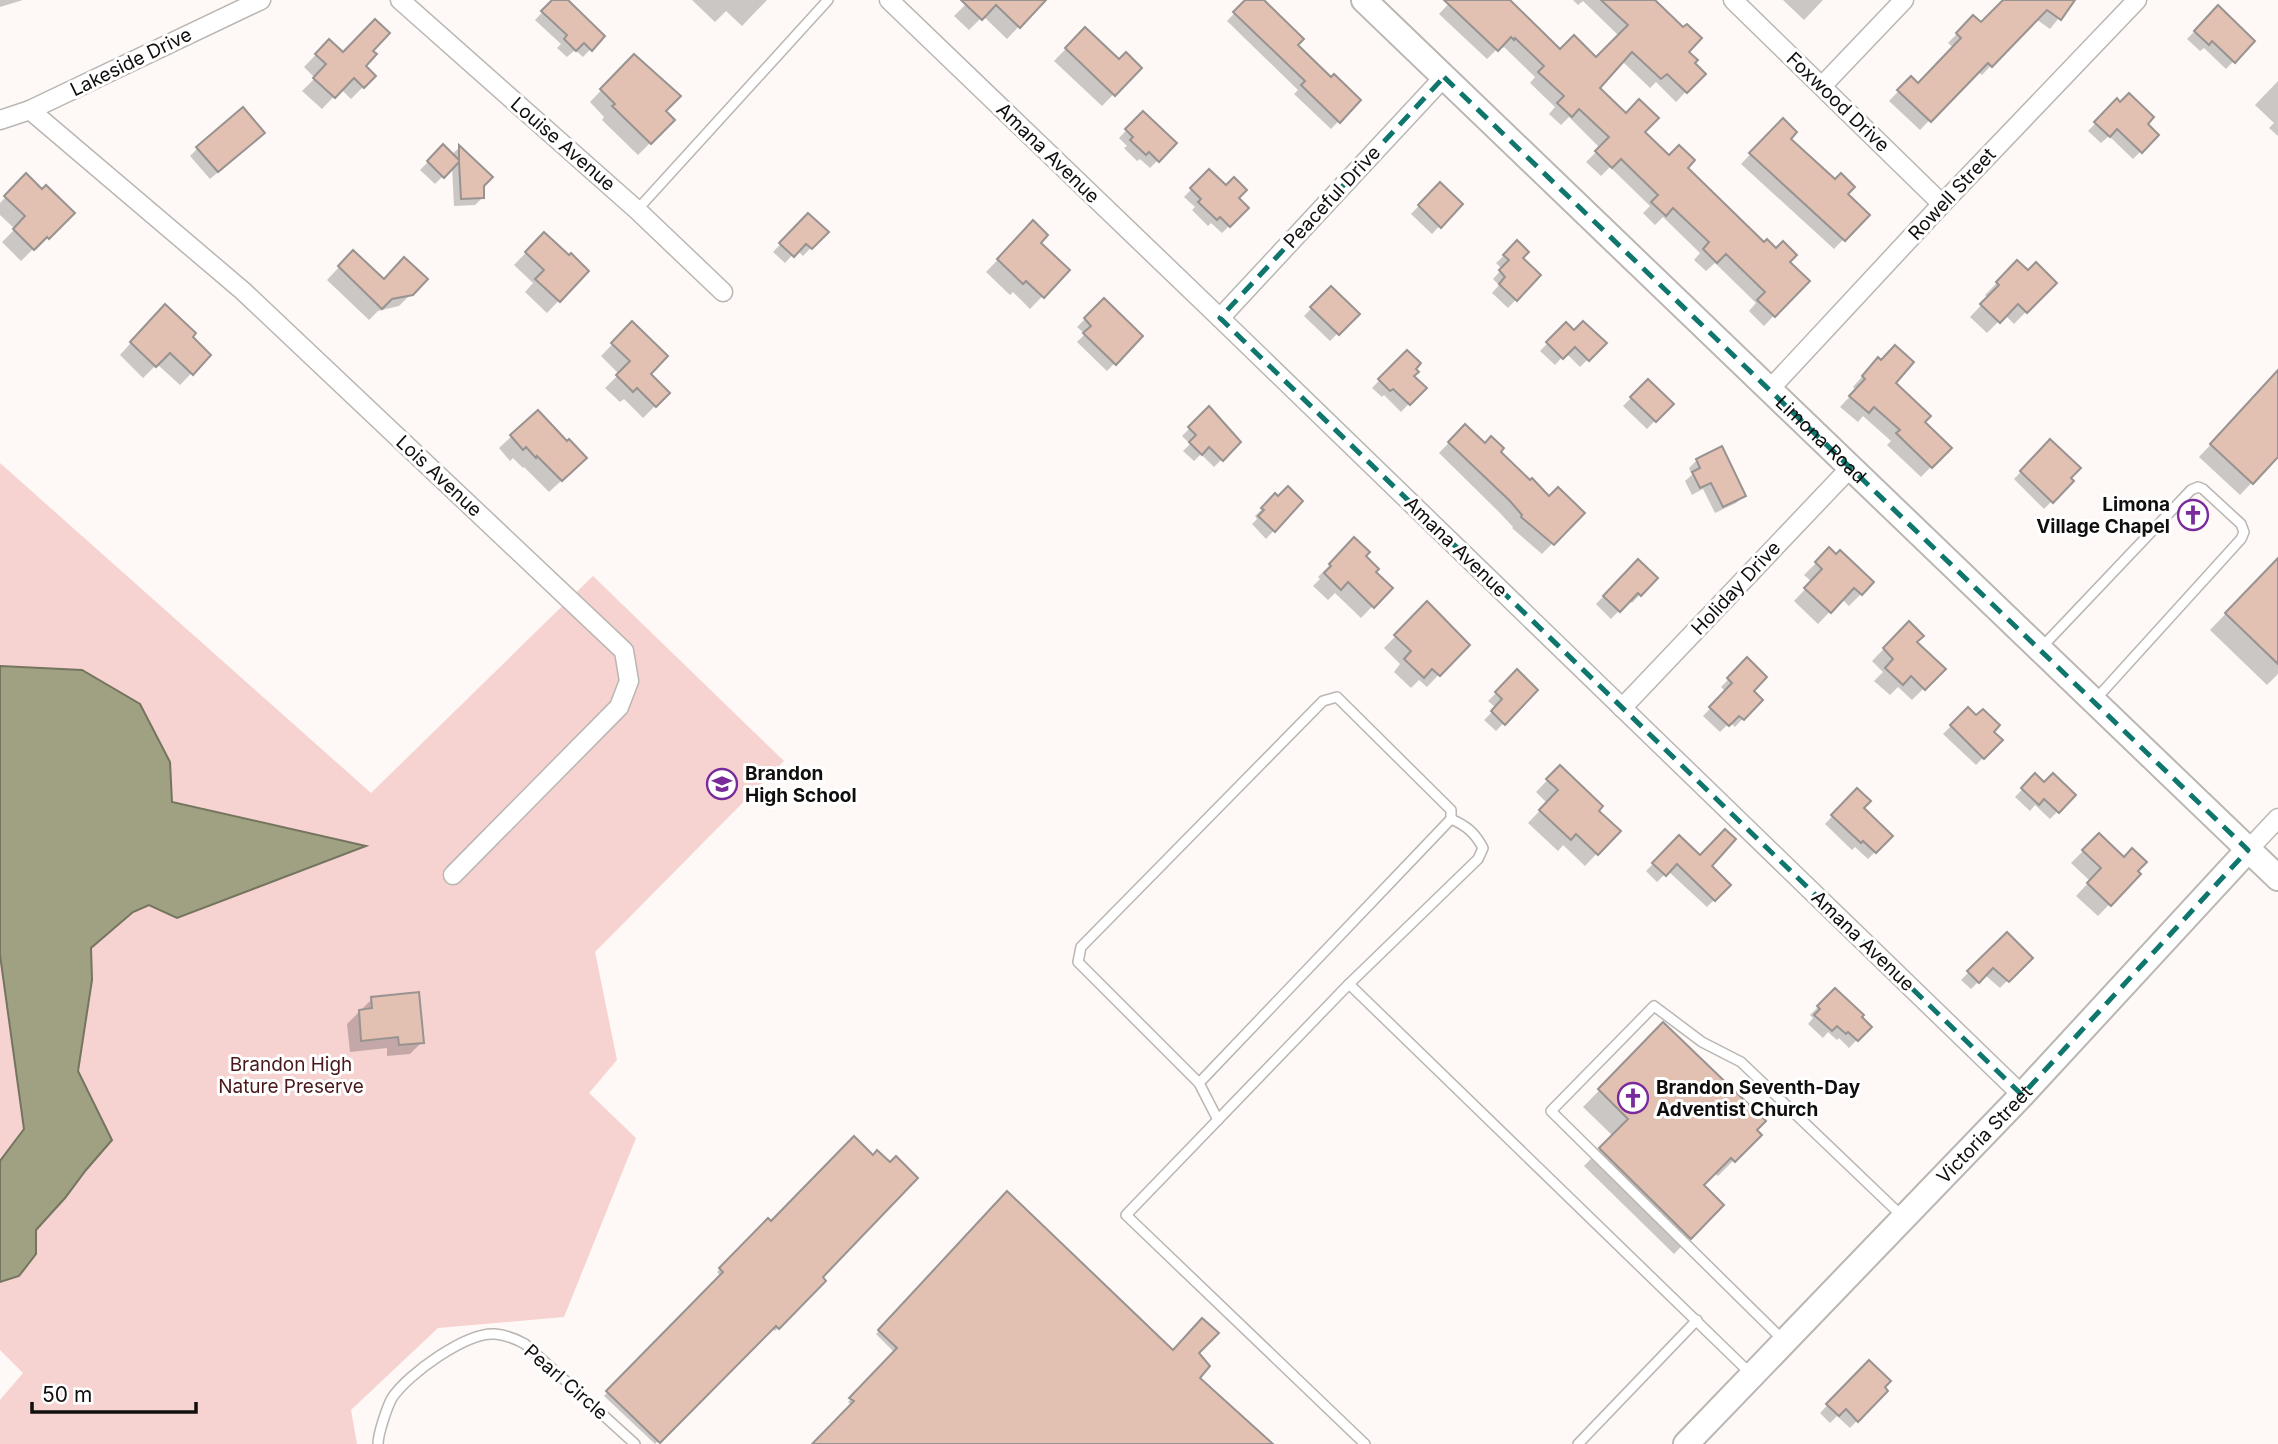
<svg xmlns="http://www.w3.org/2000/svg" width="2278" height="1444" viewBox="0 0 2278 1444" font-family="Inter,sans-serif">
<style>
.green{fill:#f6d2d1}
.water{fill:#a0a182;stroke:#75755f;stroke-width:2}
.shadow{fill:#0003}
.building{fill:#e2c0b2;stroke:#989391;stroke-width:2}
.lines{fill:none;stroke-linecap:round;stroke-linejoin:round}
.lane-casing{stroke:#bab6b2;stroke-width:12}
.street-casing{stroke:#bab6b2;stroke-width:21}
.secondary-casing{stroke:#bab6b2;stroke-width:28}
.lane{stroke:#fff;stroke-width:9}
.street{stroke:#fff;stroke-width:18}
.secondary{stroke:#fff;stroke-width:24}
.marked{fill:none;stroke:#0f766e;stroke-width:5;stroke-dasharray:14 9;stroke-linejoin:round}
.labels{text-anchor:middle;dominant-baseline:central;stroke-width:6;stroke-linejoin:round;paint-order:stroke}
.street-label{font-size:19px;fill:#110f0e;stroke:#fff}
.poi-label{font-size:19px;font-weight:bold;fill:#110f0e;stroke:#fff;text-anchor:start}
.park-label{font-size:19px;fill:#48181a;stroke:#fff}
</style>
<rect width="100%" height="100%" fill="#fef9f6"/>
<polygon class="green" points="0,463 371,793 593,576 784,761 595,952 617,1060 589,1093 636,1138 564,1317 438,1328 351,1410 357,1444 0,1444 0,1400 23,1373 0,1350"/>
<polygon class="water" points="0,666 82,670 140,704 170,762 172,802 366,846 177,918 149,905 133,912 91,948 92,980 78,1071 112,1140 86,1170 65,1198 36,1230 36,1254 19,1276 0,1282 0,1161 24,1129 0,955"/>
<g class="shadow">
<polygon points="0,0 23,0 0,7"/>
<polygon points="554,0 565,0 603,36 583,57 575,50 567,57 557,48 561,44 535,20"/>
<polygon points="692,0 767,0 742,26 726,11 715,22"/>
<polygon points="970,0 1034,0 1039,5 1007,39 983,16 969,30 954,16"/>
<polygon points="1247,0 1264,0 1296,45 1331,79 1359,100 1331,129 1294,94 1298,90 1227,21"/>
<polygon points="1452,0 1507,0 1560,51 1596,59 1619,36 1583,1 1578,5 1573,0 1653,0 1692,63 1703,74 1676,102 1656,82 1650,88 1622,61 1597,88 1669,157 1685,168 1764,244 1807,281 1764,326 1749,311 1756,303 1715,263 1706,271 1694,260 1700,253 1663,217 1655,225 1643,213 1650,206 1610,167 1601,176 1586,162 1600,148 1569,117 1561,125 1549,114 1555,107 1530,83 1535,77 1504,47 1503,48 1500,46 1487,59 1439,14"/>
<polygon points="1783,0 1823,0 1804,20"/>
<polygon points="2006,0 2067,0 2071,3 2050,29 2036,19 1982,75 1977,71 1920,130 1889,101 1911,78 1918,85 1954,48 1948,43 1973,17 1981,24"/>
<polygon points="2218,7 2253,41 2226,69 2204,48 2200,51 2187,39"/>
<polygon points="1085,29 1119,62 1139,68 1102,106 1054,61"/>
<polygon points="329,41 343,54 371,51 363,66 374,76 351,99 341,89 322,109 302,91 315,78 304,67"/>
<polygon points="634,56 664,111 673,120 638,155 602,120 604,117 590,102"/>
<polygon points="2278,81 2278,136 2269,128 2274,123 2255,105"/>
<polygon points="2117,101 2157,135 2133,159 2109,136 2101,143 2088,131"/>
<polygon points="1143,113 1175,143 1150,168 1140,159 1137,161 1124,148 1127,146 1119,138"/>
<polygon points="1783,120 1788,139 1867,215 1834,249 1741,164"/>
<polygon points="255,140 210,179 190,156 198,148"/>
<polygon points="443,147 451,155 459,148 490,177 482,185 482,198 475,205 454,206 452,167 435,184 420,170"/>
<polygon points="1209,171 1247,208 1222,233 1211,223 1208,226 1192,210 1195,207 1184,197"/>
<polygon points="26,176 42,191 72,213 36,250 34,248 21,261 2,242 15,229 0,215 0,203"/>
<polygon points="1440,184 1460,204 1432,234 1411,214"/>
<polygon points="808,215 826,232 803,256 797,250 785,263 773,252"/>
<polygon points="1033,223 1038,243 1067,271 1030,309 1013,292 1010,295 986,272"/>
<polygon points="544,234 587,271 547,313 525,292 533,283 514,265"/>
<polygon points="1517,243 1521,258 1539,275 1508,308 1492,293 1499,285 1493,279 1502,269 1496,263"/>
<polygon points="353,252 383,281 425,280 399,306 378,311 369,320 327,280"/>
<polygon points="2017,262 2028,273 2054,283 2014,324 2005,315 1987,333 1970,317 1988,298 1985,295"/>
<polygon points="1331,288 1357,314 1330,341 1304,316"/>
<polygon points="1104,300 1141,336 1107,371 1077,342 1085,334 1077,327"/>
<polygon points="153,318 190,337 209,355 180,385 157,364 143,378 120,355"/>
<polygon points="632,324 648,374 668,393 643,418 624,399 620,402 605,388 619,374 601,356"/>
<polygon points="1566,324 1574,332 1604,343 1580,367 1566,353 1555,365 1540,351"/>
<polygon points="1407,352 1412,376 1424,388 1401,412 1384,395 1382,397 1372,388"/>
<polygon points="1868,370 1893,383 1923,422 1949,448 1921,477 1887,445 1891,441 1863,416 1858,422 1840,407 1856,390 1853,387"/>
<polygon points="2278,373 2278,455 2240,495 2199,457"/>
<polygon points="1648,381 1671,404 1647,429 1623,406"/>
<polygon points="1209,409 1239,442 1214,467 1201,454 1194,461 1183,451 1190,444 1182,436"/>
<polygon points="538,412 573,470 549,492 524,467 523,468 513,458 510,461 499,448"/>
<polygon points="1465,426 1485,445 1498,452 1530,483 1549,498 1582,513 1542,554 1512,528 1513,527 1499,512 1439,453"/>
<polygon points="2050,441 2072,481 2044,509 2014,479"/>
<polygon points="1697,460 1744,496 1736,503 1715,513 1703,489 1692,495 1685,481 1692,475 1689,468"/>
<polygon points="1301,501 1266,539 1252,524 1257,519 1255,516 1268,503"/>
<polygon points="1354,540 1374,572 1390,588 1361,618 1335,593 1328,600 1313,586 1320,579 1318,577"/>
<polygon points="1829,550 1872,583 1849,606 1842,599 1818,624 1794,601 1812,582 1804,575"/>
<polygon points="2278,559 2278,674 2267,685 2210,630"/>
<polygon points="1638,561 1656,578 1632,603 1629,600 1611,619 1596,604"/>
<polygon points="1427,604 1467,645 1427,687 1419,680 1411,688 1394,672 1400,664 1384,648"/>
<polygon points="1909,623 1915,642 1943,669 1912,700 1898,687 1890,695 1874,681 1883,672 1872,661"/>
<polygon points="1747,660 1751,691 1760,700 1735,727 1730,722 1720,732 1703,716 1726,692 1721,687"/>
<polygon points="1517,672 1536,690 1496,731 1484,720 1496,708 1488,701"/>
<polygon points="1968,709 2000,740 1976,765 1943,734"/>
<polygon points="1560,767 1597,811 1618,831 1585,866 1563,845 1558,851 1528,823 1547,803 1536,792"/>
<polygon points="2035,776 2044,784 2074,795 2050,819 2035,805 2030,811 2015,797"/>
<polygon points="1857,790 1862,808 1891,836 1868,859 1855,847 1852,850 1825,824"/>
<polygon points="2099,835 2139,874 2098,916 2076,896 2090,881 2071,863"/>
<polygon points="1679,837 1729,885 1707,907 1668,871 1657,882 1646,871"/>
<polygon points="2007,934 2030,958 2000,988 1985,975 1971,989 1961,980"/>
<polygon points="1835,990 1869,1027 1849,1048 1839,1038 1837,1040 1828,1032 1823,1038 1808,1024 1813,1018 1810,1015"/>
<polygon points="372,999 422,1042 410,1054 387,1056 387,1048 350,1052 347,1024"/>
<polygon points="1664,1024 1759,1135 1718,1176 1714,1173 1701,1185 1722,1205 1674,1254 1584,1166 1613,1136 1583,1107"/>
<polygon points="872,1157 820,1277 824,1281 775,1331 772,1328 655,1444 604,1396 721,1277 717,1272 768,1220 771,1223"/>
<polygon points="1007,1193 1173,1353 1197,1353 1198,1378 1270,1444 815,1444 852,1405 848,1402 895,1353 876,1334"/>
<polygon points="1869,1362 1886,1391 1850,1428 1837,1416 1830,1423 1820,1413"/>
</g>
<g class="building">
<polygon points="552,0 568,0 605,36 592,51 584,43 576,51 564,39 567,35 541,11"/>
<polygon points="961,0 1046,0 1020,28 996,5 982,20"/>
<polygon points="1245,0 1264,0 1304,39 1298,45 1331,77 1334,74 1361,100 1340,123 1301,85 1305,81 1233,12"/>
<polygon points="1444,0 1510,0 1560,49 1574,35 1596,57 1628,25 1601,0 1655,0 1683,27 1687,24 1702,38 1689,52 1698,60 1695,63 1706,74 1687,93 1667,74 1661,79 1632,52 1600,88 1626,113 1639,99 1659,118 1645,132 1669,155 1679,145 1695,160 1688,168 1764,242 1767,239 1776,248 1783,241 1797,255 1790,262 1810,281 1775,317 1757,300 1765,292 1726,254 1717,263 1703,249 1709,242 1673,208 1666,216 1651,202 1658,195 1621,159 1612,168 1595,151 1609,137 1579,109 1572,117 1557,103 1564,96 1538,72 1544,66 1515,38 1514,40 1511,37 1498,51"/>
<polygon points="2003,0 2075,0 2061,20 2047,10 1992,67 1988,63 1931,122 1897,90 1911,76 1918,83 1961,38 1956,33 1973,15 1981,22"/>
<polygon points="2218,5 2255,41 2235,63 2212,41 2209,45 2194,31"/>
<polygon points="375,19 390,33 373,51 377,54 366,66 376,76 364,88 354,78 335,98 313,78 326,64 315,54 329,39 343,52"/>
<polygon points="1085,27 1119,59 1126,52 1142,68 1115,96 1065,48"/>
<polygon points="634,54 681,96 666,111 675,120 651,144 612,106 615,104 600,89"/>
<polygon points="2129,93 2154,117 2148,124 2159,135 2142,153 2117,129 2110,137 2094,122 2117,98 2120,102"/>
<polygon points="243,107 265,133 218,172 196,147"/>
<polygon points="1143,111 1177,143 1159,162 1149,152 1146,155 1130,140 1133,137 1125,129"/>
<polygon points="1783,118 1797,132 1791,139 1835,179 1841,173 1855,187 1848,194 1870,215 1845,241 1749,153"/>
<polygon points="443,144 459,160 459,145 493,177 484,186 484,198 461,199 459,162 444,178 427,161"/>
<polygon points="1209,169 1226,185 1234,177 1247,190 1239,198 1249,208 1230,227 1220,217 1217,220 1198,202 1201,199 1190,188"/>
<polygon points="26,173 42,189 46,185 75,213 49,239 47,237 34,250 13,229 25,216 4,196"/>
<polygon points="1440,182 1463,204 1441,228 1418,205"/>
<polygon points="808,213 829,232 812,249 806,244 794,257 779,243"/>
<polygon points="1033,220 1048,235 1041,243 1070,270 1044,298 1026,281 1023,284 997,259"/>
<polygon points="544,232 569,255 571,253 589,271 560,302 535,279 544,270 525,252"/>
<polygon points="1517,240 1529,252 1523,258 1541,275 1517,301 1499,284 1505,277 1499,270 1509,260 1503,255"/>
<polygon points="353,250 384,279 404,257 428,279 413,295 392,299 382,309 338,266"/>
<polygon points="2017,260 2028,270 2036,262 2057,283 2027,313 2018,304 2000,323 1980,304 1999,285 1996,282"/>
<polygon points="1331,286 1360,314 1339,335 1310,307"/>
<polygon points="1104,298 1143,336 1116,365 1083,333 1091,326 1084,318"/>
<polygon points="165,304 196,333 193,337 211,355 193,375 170,353 156,367 130,342"/>
<polygon points="632,321 668,356 651,374 670,393 656,407 637,388 633,392 616,375 630,361 611,343"/>
<polygon points="1583,321 1607,343 1589,361 1575,347 1563,359 1546,342 1566,322 1574,330"/>
<polygon points="1895,345 1914,362 1896,383 1931,416 1925,422 1952,448 1932,468 1896,433 1900,430 1874,407 1869,413 1849,396 1865,379 1862,376 1878,357 1881,360"/>
<polygon points="1407,350 1421,363 1416,369 1419,372 1414,376 1427,388 1410,405 1393,389 1390,391 1378,379"/>
<polygon points="2278,370 2278,457 2253,484 2210,444"/>
<polygon points="1648,379 1674,404 1656,422 1630,397"/>
<polygon points="1209,406 1241,442 1223,461 1209,447 1202,455 1189,442 1196,435 1188,427"/>
<polygon points="538,410 567,441 569,439 587,458 562,481 537,456 536,458 526,447 523,450 510,435"/>
<polygon points="1465,424 1485,443 1491,436 1504,448 1501,452 1530,480 1532,478 1549,496 1558,487 1585,513 1554,545 1521,517 1522,515 1510,501 1448,442"/>
<polygon points="2050,439 2081,468 2071,478 2074,481 2053,503 2020,471"/>
<polygon points="1722,446 1746,496 1723,507 1711,483 1700,488 1692,472 1700,468 1696,459"/>
<polygon points="1288,486 1303,501 1275,532 1258,516 1264,510 1261,508 1275,493 1278,496"/>
<polygon points="1354,537 1370,552 1366,556 1379,569 1376,572 1393,588 1374,608 1348,582 1341,590 1324,573 1331,566 1329,564"/>
<polygon points="1829,547 1836,554 1840,550 1874,582 1862,595 1854,588 1831,613 1804,588 1822,569 1815,562"/>
<polygon points="2278,558 2278,664 2225,613"/>
<polygon points="1638,559 1658,578 1641,596 1638,593 1620,612 1603,596"/>
<polygon points="1427,601 1470,645 1440,676 1432,669 1424,678 1404,659 1411,651 1394,635"/>
<polygon points="1909,621 1924,636 1917,642 1946,669 1925,690 1911,676 1903,685 1885,668 1893,659 1883,648"/>
<polygon points="1747,657 1767,677 1754,691 1763,700 1744,720 1739,716 1729,726 1709,707 1732,683 1727,678"/>
<polygon points="1517,669 1538,690 1505,725 1491,711 1502,699 1495,692"/>
<polygon points="1968,707 1976,715 1983,709 2000,725 1994,732 2003,740 1984,759 1950,725"/>
<polygon points="1560,765 1603,806 1599,811 1621,831 1598,855 1576,834 1571,840 1539,810 1558,790 1546,779"/>
<polygon points="2035,773 2044,782 2053,773 2076,795 2059,813 2044,799 2039,805 2021,788"/>
<polygon points="1857,788 1871,801 1864,808 1893,836 1876,853 1863,841 1861,843 1831,815"/>
<polygon points="1725,829 1736,839 1712,866 1731,885 1715,901 1677,864 1666,876 1652,863 1679,835 1700,855"/>
<polygon points="2099,833 2124,857 2132,848 2147,862 2138,871 2141,874 2111,906 2087,883 2101,868 2082,850"/>
<polygon points="2007,932 2033,958 2009,982 1993,968 1979,983 1967,971"/>
<polygon points="1835,988 1864,1015 1862,1017 1872,1027 1858,1041 1848,1032 1846,1034 1837,1026 1832,1031 1814,1015 1820,1009 1817,1006"/>
<polygon points="419,992 424,1043 399,1045 398,1037 361,1041 359,1010 372,1008 371,997"/>
<polygon points="1663,1022 1766,1121 1757,1130 1762,1135 1735,1162 1731,1158 1704,1185 1724,1205 1691,1239 1599,1148 1628,1119 1598,1089"/>
<polygon points="854,1136 873,1155 877,1150 890,1162 896,1156 918,1178 823,1277 826,1281 779,1329 776,1326 660,1443 606,1391 723,1272 719,1268 768,1218 771,1221"/>
<polygon points="1007,1191 1173,1350 1202,1318 1219,1333 1199,1353 1210,1366 1200,1378 1273,1444 812,1444 854,1401 849,1398 897,1348 878,1330"/>
<polygon points="1869,1360 1891,1381 1885,1387 1888,1391 1858,1422 1846,1409 1839,1416 1826,1404"/>
</g>
<g class="lines">
<g class="lane-casing">
<g id="lane">
<polyline points="637,210 828,0"/>
<polyline points="2042,647 2191,490 2198,487 2203,489 2241,524 2244,532 2241,539 2095,700"/>
<path d="M1349 984 1478 859 1483 848C1475 833 1467 826 1451 819"/>
<polyline points="1199,1083 1451,819 1451,810 1337,697 1323,701 1081,947 1078,962 1199,1083 1218,1120"/>
<polyline points="1783,1340 1551,1111 1654,1006 1702,1042 1741,1062 1903,1217"/>
<path d="M378 1444C378 1434 387 1407 392 1398 408 1374 466 1332 495 1334 506 1335 516 1339 525 1344L635 1444"/>
<polyline points="1365,1444 1126,1215 1349,984 1751,1374"/>
<polyline points="1578,1444 1697,1320"/>
</g>
</g>
<g class="street-casing">
<g id="street">
<polyline points="400,0 637,210 723,292"/>
<polyline points="889,0 1220,318 2022,1095"/>
<polyline points="1733,0 1942,204"/>
<polyline points="1822,86 1904,0"/>
<polyline points="30,110 243,291 624,651 629,681 619,707 453,875"/>
<polyline points="0,120 30,110 261,0"/>
<polyline points="1220,318 1444,77"/>
<polyline points="1769,390 1942,204 2137,0"/>
<polyline points="1622,708 1850,468"/>
<polyline points="2248,850 2278,818"/>
</g>
</g>
<g class="secondary-casing">
<g id="secondary">
<path id="s1" d="M1364 0 2278 878"/>
<path id="s2" d="M1686 1444 2022 1095 2248 850"/>
</g>
</g>
<use href="#lane" class="lane"/>
<use href="#street" class="street"/>
<use href="#secondary" class="secondary"/>
</g>
<path class="marked" d="M1444 77 2248 850 2022 1095 1220 318Z"/>
<defs>
<g id="church-ring" transform="scale(1.575)"><circle r="9.5" fill="#fff" stroke="#792a9b" stroke-width="1.5"/><path d="M-1.2-6h2.4v3.5h3.3v2.4h-3.3V6h-2.4V-.1h-3.3v-2.4h3.3Z" fill="#792a9b"/></g>
<g id="school-ring" transform="scale(1.575)"><circle r="9.5" fill="#fff" stroke="#792a9b" stroke-width="1.5"/><path d="M0-5L7-2L0 1L-7-2ZM-4 1L0 2.5L4 1V4Q0 6-4 4Z" fill="#792a9b"/></g>
</defs>
<g fill-rule="evenodd">
<use href="#church-ring" x="2193" y="515"/>
<use href="#school-ring" x="722" y="784"/>
<use href="#church-ring" x="1633" y="1098"/>
</g>
<g class="labels">
<g class="street-label">
<text transform="translate(131 62) rotate(-26)">Lakeside Drive</text>
<text transform="translate(1838 102) rotate(44)">Foxwood Drive</text>
<text transform="translate(563 144) rotate(41)">Louise Avenue</text>
<text transform="translate(1048 153) rotate(44)">Amana Avenue</text>
<text transform="translate(1952 194) rotate(-47)">Rowell Street</text>
<text transform="translate(1332 197) rotate(-47)">Peaceful Drive</text>
<text stroke="none"><textPath href="#s1" startOffset="634">Limona Road</textPath></text>
<text transform="translate(439 476) rotate(43)">Lois Avenue</text>
<text transform="translate(1456 547) rotate(44)">Amana Avenue</text>
<text transform="translate(1736 588) rotate(-47)">Holiday Drive</text>
<text transform="translate(1863 941) rotate(44)">Amana Avenue</text>
<text stroke="none"><textPath href="#s2" startOffset="430">Victoria Street</textPath></text>
<text transform="translate(566 1382) rotate(41)">Pearl Circle</text>
</g>
<g class="poi-label">
<text x="2170" y="504" text-anchor="end">Limona<tspan x="2170" dy="22">Village Chapel</tspan></text>
<text x="745" y="773">Brandon<tspan x="745" dy="22">High School</tspan></text>
<text x="1656" y="1087">Brandon Seventh-Day<tspan x="1656" dy="22">Adventist Church</tspan></text>
</g>
<g class="park-label">
<text x="291" y="1064">Brandon High<tspan x="291" dy="22">Nature Preserve</tspan></text>
</g>
</g>
<path d="M32 1402v10h164v-10" fill="none" stroke="#110f0e" stroke-width="3.5"/>
<text x="42" y="1402" font-size="21" fill="#110f0e" stroke="#ffffff" stroke-width="5" paint-order="stroke">50 m</text>
</svg>
